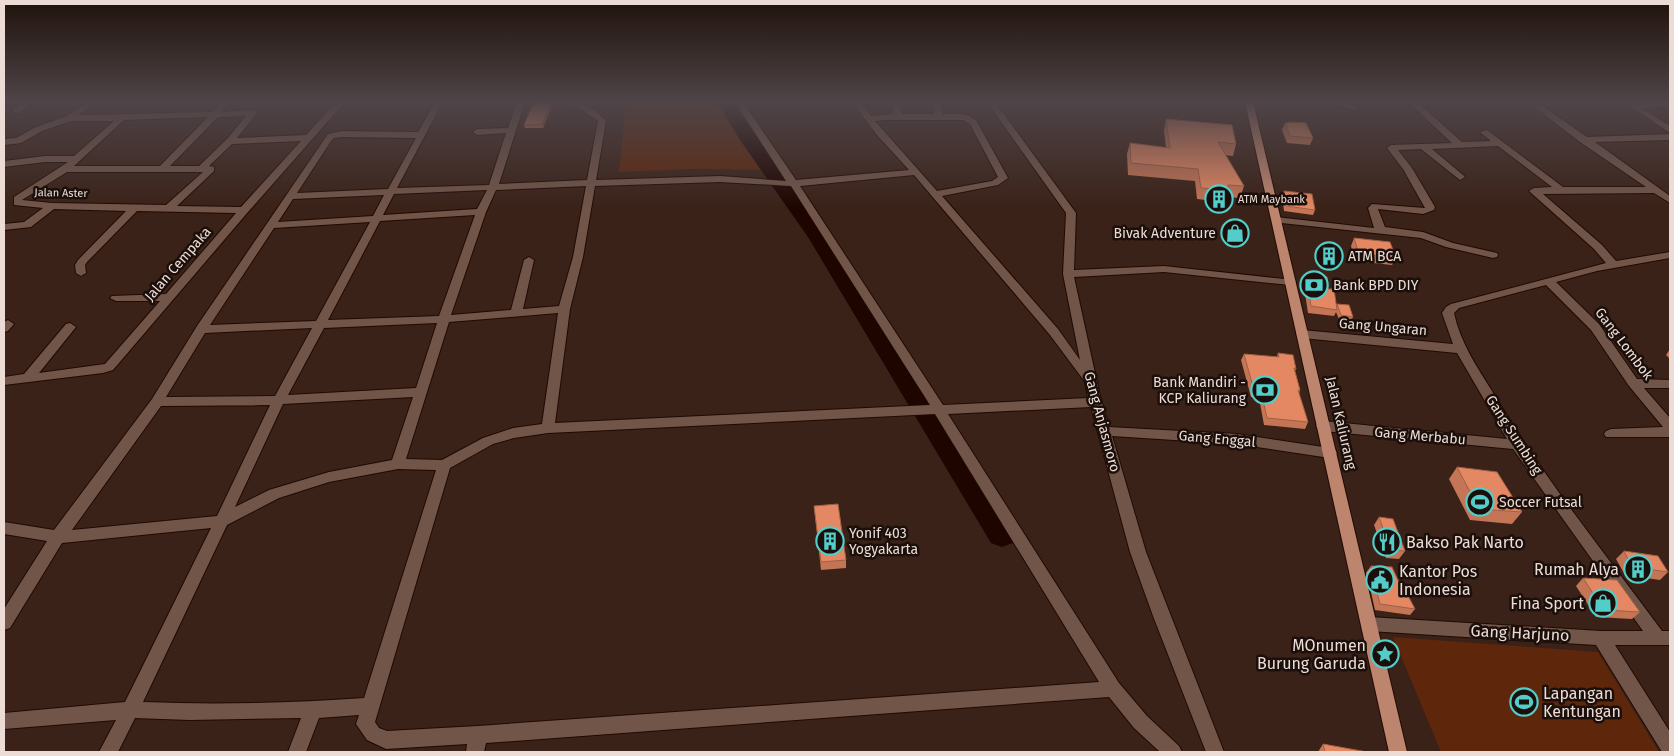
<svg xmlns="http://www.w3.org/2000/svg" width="1674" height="756" viewBox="0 0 1674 756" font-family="'Fira Sans',sans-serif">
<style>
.green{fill:#5e260b}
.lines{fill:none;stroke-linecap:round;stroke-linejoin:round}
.river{fill:#1e0500;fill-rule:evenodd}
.minor-casing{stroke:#200a03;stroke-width:2}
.primary-casing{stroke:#200a03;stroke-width:2}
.minor{fill:#715549;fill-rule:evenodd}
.primary{fill:#be856e;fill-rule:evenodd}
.wall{fill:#c47555}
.shaded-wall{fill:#a05f45}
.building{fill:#e48863;stroke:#a05f45}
.labels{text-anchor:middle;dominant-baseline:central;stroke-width:5;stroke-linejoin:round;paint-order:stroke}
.far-street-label{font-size:11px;fill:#eddcd5;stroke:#1a0f0a}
.far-poi-label{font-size:11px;fill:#eddcd5;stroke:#1a0f0a;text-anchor:start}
.poi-label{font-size:14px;fill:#eddcd5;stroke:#1a0f0a;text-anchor:start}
.street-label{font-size:14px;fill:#eddcd5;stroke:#1a0f0a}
.near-poi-label{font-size:16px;fill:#eddcd5;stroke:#1a0f0a;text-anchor:start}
.near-street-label{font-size:16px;fill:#eddcd5;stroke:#1a0f0a}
</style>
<rect width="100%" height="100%" fill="#3a2218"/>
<g class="green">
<polygon points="656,102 726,102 761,170 697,169 619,172 626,104"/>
<polygon points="1393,637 1598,652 1659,752 1441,752"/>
</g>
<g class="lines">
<polygon class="river" points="717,102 733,102 757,138 828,236 1013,527 1017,535 1013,543 1002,547 991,543 808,237 740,140"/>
<g class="minor-casing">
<g id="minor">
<polygon points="24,102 33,102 20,113 14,113 14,109"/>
<path d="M87 102H96L79 115 213 112 221 102H229L222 112 253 110 257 113 237 138 306 135 336 102H345L248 212 113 370 103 373 4 385V377L24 374 66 324 70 323 76 327 39 373 105 364 160 301H116L110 298 112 296 166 294 236 213 137 211 87 262 85 265 86 273 81 276 76 273 75 265 78 260 126 211 54 209 31 227 4 230V224L24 222 43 208 14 205V197L68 162H45L4 167V161L45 156H74L114 121H71L42 131 21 143 4 145V139L16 138 36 127 67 116ZM246 116 227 139 199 166H170L218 117ZM208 117 160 166H74L124 120ZM301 141 241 207 177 206 214 171V167L209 166 232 144ZM67 172H203L166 205 52 203 22 200Z"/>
<path d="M437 102H447L440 107 397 188 489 185 506 133 477 135 473 132 477 129 508 128 517 102H525L499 184 587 180 598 121 582 110 560 102C579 102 594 106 606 121L596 180 720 176 786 181 735 102H743L796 180 909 170 877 135 852 102H860L871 116 893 114 891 102H899L902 114H934L933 102H941L943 114H965L976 120 1008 178 998 185 942 196 1058 329 1080 360 1063 274 1066 213 987 102H995L1076 213 1074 270 1164 266 1294 280 1296 282 1290 285 1164 272 1074 277 1100 396 1109 427 1237 434 1330 448 1335 449 1337 453 1335 457 1330 458 1237 444 1112 436 1146 552 1224 752H1206L1153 616 1130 552 1091 407 948 414 1119 683 1147 716 1179 746 1182 752H1160L1134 728 1109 697 486 743 484 752H466L467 744 386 749 367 740 356 724 359 715 319 718 306 752H288L301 718 190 720 135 718 118 752H99L116 720 4 729V713L125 702 211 528 62 543 10 628 4 630V609L47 541 4 534V522L54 530 152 399 197 326 328 134 342 131 418 132 433 106ZM885 120H963L970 124 998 177 992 181 937 191 875 121ZM342 137 416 138 388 189 297 193 331 141 334 138ZM914 175 1050 335 1085 382 1088 398 943 405 800 186ZM720 182 791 186 930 405 555 423 570 309 583 257 595 186ZM586 186 573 257 559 306 523 309 534 260 529 257 524 260 511 310 451 315 486 212 496 190ZM487 190 477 209 383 215 394 194ZM384 195 373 216 278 222 293 199ZM475 215 439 316 328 320 380 221ZM370 222 316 321 210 325 274 228ZM558 313 542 424 513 428 483 438 442 460 406 459 449 322ZM437 323 416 388 288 395 324 328ZM312 328 275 396 166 397 205 333ZM413 397 392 460 329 472 269 490 235 507 283 404ZM270 405 217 516 72 530 161 406ZM935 414 1099 682 478 726 387 731 379 728 375 722 450 468 493 444 514 438 548 433ZM398 469 436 470 364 698C291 703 217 705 143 702L227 525 279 498 329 482Z"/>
<polygon points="1326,102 1342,102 1358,107 1354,110"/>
<path d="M1408 102H1417L1462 142 1491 141 1480 132 1487 130 1563 187H1646L1580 142 1528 102H1537L1587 137 1670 134V140L1595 142 1670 196V203L1654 193 1543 194 1602 245 1616 261 1670 252V258L1597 271 1556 282 1599 324 1637 379 1670 380V388H1644L1670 418V437H1606L1604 434 1606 431 1611 429 1663 427 1629 386 1591 330 1546 285 1459 308 1454 313C1460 342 1477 367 1492 391 1542 476 1604 552 1662 631H1670V645H1615L1670 732V752H1662L1596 645 1369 631 1363 629 1361 624 1363 619 1369 617 1601 631H1643L1513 449 1323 431 1318 429 1316 426 1318 423 1323 421 1507 439 1457 353 1302 338 1296 334 1302 330 1453 344 1442 313 1446 307 1451 304 1606 263 1594 249 1529 191 1534 188 1552 187 1498 146 1432 149 1463 175 1465 177 1460 180 1421 149 1398 150 1412 168 1435 207 1434 210 1423 214 1378 209 1385 227 1423 232 1453 243 1497 253 1498 255 1497 257 1493 258 1446 247 1421 238 1272 222V218L1276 217 1374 228 1368 208 1372 204 1425 208 1403 169 1387 148 1391 145 1452 143Z"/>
<polygon points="1624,102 1634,102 1637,104 1670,102 1670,105 1643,109 1670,126 1670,133"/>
<polygon points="8,320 14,324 8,331 4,332 4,322"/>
</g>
</g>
<g class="primary-casing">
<polygon id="primary" points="1245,102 1253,102 1407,752 1389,752"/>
</g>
<use href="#minor" class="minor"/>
<use href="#primary" class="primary"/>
</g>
<g class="wall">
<polygon points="551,102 552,105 543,128 525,128 524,125"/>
<polygon points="1166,119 1236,144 1233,156 1225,155 1244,186 1240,198 1226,197 1225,202 1197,199 1195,181 1128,175 1127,154 1130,143 1166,148 1164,130"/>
<polygon points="1288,122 1313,138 1310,145 1287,143 1282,130 1285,123 1287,123"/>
<polygon points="1284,191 1315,210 1313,215 1284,211 1282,196"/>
<polygon points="1354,238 1396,258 1392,265 1355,261 1351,246"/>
<polygon points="1306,273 1328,289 1336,304 1353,317 1351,321 1339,319 1336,312 1334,316 1308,313 1303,280"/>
<polygon points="1670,349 1670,359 1666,355"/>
<polygon points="1278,353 1296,369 1295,371 1300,390 1299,394 1308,422 1305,429 1264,425 1259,398 1251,397 1241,360 1244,354 1277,357"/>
<polygon points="1457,467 1522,512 1512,524 1470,520 1449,479"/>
<polygon points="814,506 846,560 846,568 821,570"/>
<polygon points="1379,517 1405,551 1399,559 1386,558 1374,525"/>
<polygon points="1624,551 1668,572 1660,580 1625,575 1616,559"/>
<polygon points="1371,566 1402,589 1415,609 1410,615 1375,610 1371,592 1373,589 1366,573"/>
<polygon points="1583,578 1640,612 1632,619 1596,617 1576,586"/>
<polygon points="1323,744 1367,752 1318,752"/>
</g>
<polygon class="shaded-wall" points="551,102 552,105 543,128 542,124"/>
<g class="building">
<polygon points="534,102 551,102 542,124 524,125"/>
<polygon points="1166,119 1232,125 1236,144 1218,142 1244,186 1228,185 1228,190 1201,188 1198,169 1131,163 1130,143 1170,148"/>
<polygon points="1288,122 1306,123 1313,138 1290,136 1285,123 1289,123"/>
<polygon points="1284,191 1312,194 1315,210 1286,206"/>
<polygon points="1354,238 1390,242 1396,258 1359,254"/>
<polygon points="1306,273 1327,277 1328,289 1334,289 1337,310 1311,306"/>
<polygon points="1337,304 1349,305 1353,317 1341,315"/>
<polygon points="1278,353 1293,355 1296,369 1294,368 1300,390 1298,390 1308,422 1267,418 1261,391 1254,390 1244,354 1279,357"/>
<polygon points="1457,467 1497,472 1522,512 1479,509"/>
<polygon points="838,504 846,560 821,562 814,506"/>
<polygon points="1379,517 1393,519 1405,551 1391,550"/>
<polygon points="1624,551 1658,556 1668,572 1632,567"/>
<polygon points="1371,566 1392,567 1402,589 1405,590 1415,609 1380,604 1375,585 1379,586"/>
<polygon points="1583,578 1617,580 1640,612 1604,610"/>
<polygon points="1323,744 1367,752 1325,752"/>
</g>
<linearGradient id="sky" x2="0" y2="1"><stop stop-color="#20130d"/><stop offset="0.49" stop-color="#4f4448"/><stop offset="1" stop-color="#4f4448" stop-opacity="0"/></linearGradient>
<rect width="1674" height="208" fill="url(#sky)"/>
<defs>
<g id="building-ring" transform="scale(1.4375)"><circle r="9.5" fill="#1a0f0a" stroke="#53cdca" stroke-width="1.5"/><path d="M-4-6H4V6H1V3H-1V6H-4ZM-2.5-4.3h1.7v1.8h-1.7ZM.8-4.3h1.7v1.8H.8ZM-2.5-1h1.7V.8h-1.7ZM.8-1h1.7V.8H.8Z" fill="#53cdca"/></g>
<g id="shop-ring" transform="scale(1.4375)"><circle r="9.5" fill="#1a0f0a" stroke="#53cdca" stroke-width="1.5"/><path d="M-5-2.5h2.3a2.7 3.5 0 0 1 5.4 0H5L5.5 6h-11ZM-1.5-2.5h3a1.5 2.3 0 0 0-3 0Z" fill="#53cdca"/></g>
<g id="bank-ring" transform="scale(1.4375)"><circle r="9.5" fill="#1a0f0a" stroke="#53cdca" stroke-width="1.5"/><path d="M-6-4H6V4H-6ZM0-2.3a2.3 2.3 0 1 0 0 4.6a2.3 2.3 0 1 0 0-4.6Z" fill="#53cdca"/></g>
<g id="stadium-ring" transform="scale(1.4375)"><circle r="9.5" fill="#1a0f0a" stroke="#53cdca" stroke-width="1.5"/><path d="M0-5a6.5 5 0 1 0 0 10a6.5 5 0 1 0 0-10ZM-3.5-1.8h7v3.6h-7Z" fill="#53cdca"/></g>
<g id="restaurant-ring" transform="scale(1.4375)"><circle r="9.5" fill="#1a0f0a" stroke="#53cdca" stroke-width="1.5"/><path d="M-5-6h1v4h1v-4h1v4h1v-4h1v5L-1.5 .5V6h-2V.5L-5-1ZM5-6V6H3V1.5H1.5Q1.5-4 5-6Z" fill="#53cdca"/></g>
<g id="civic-ring" transform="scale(1.4375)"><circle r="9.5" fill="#1a0f0a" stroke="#53cdca" stroke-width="1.5"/><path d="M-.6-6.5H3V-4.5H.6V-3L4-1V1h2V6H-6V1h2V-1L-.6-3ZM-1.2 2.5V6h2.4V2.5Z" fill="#53cdca"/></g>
<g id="sight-ring" transform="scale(1.4375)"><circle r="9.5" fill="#1a0f0a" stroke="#53cdca" stroke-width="1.5"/><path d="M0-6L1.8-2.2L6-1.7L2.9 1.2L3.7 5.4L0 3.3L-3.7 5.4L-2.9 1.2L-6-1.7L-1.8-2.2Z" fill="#53cdca"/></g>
</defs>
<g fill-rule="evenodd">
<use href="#building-ring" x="1219" y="199"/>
<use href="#shop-ring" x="1235" y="233"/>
<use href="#building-ring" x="1329" y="256"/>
<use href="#bank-ring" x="1314" y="285"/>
<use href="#bank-ring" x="1265" y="390"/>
<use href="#stadium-ring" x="1480" y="502"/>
<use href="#building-ring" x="830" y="541"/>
<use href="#restaurant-ring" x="1387" y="542"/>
<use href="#building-ring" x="1638" y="569"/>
<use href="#civic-ring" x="1380" y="580"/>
<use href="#shop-ring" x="1603" y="603"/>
<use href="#sight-ring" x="1385" y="654"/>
<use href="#stadium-ring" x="1524" y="702"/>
</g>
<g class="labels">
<g class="far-street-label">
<text transform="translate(61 193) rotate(1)">Jalan Aster</text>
</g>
<g class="far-poi-label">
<text x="1238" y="199">ATM Maybank</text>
</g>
<g class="poi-label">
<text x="1216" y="233" text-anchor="end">Bivak Adventure</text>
<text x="1348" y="256">ATM BCA</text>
<text x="1333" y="285">Bank BPD DIY</text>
<text x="1246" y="382" text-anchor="end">Bank Mandiri -<tspan x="1246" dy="16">KCP Kaliurang</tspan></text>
<text x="1499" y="502">Soccer Futsal</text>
<text x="849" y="533">Yonif 403<tspan x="849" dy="16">Yogyakarta</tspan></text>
</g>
<g class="street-label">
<text transform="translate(178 264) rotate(-49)">Jalan Cempaka</text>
<text transform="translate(1383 327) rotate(5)">Gang Ungaran</text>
<text transform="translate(1624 344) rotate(53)">Gang Lombok</text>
<text transform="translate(1102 422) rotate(75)">Gang Anjasmoro</text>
<text transform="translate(1341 423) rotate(77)">Jalan Kaliurang</text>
<text transform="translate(1514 435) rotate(57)">Gang Sumbing</text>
<text transform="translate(1420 436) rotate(5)">Gang Merbabu</text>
<text transform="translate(1217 439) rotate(5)">Gang Enggal</text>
</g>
<g class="near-poi-label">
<text x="1406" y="542">Bakso Pak Narto</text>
<text x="1619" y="569" text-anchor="end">Rumah Alya</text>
<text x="1399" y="571">Kantor Pos<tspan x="1399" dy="18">Indonesia</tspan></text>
<text x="1584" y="603" text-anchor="end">Fina Sport</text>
<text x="1366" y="645" text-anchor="end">MOnumen<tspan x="1366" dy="18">Burung Garuda</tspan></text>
<text x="1543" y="693">Lapangan<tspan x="1543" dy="18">Kentungan</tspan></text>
</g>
<g class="near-street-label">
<text transform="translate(1520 633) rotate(3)">Gang Harjuno</text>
</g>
</g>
<rect width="1674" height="756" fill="none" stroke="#eddcd5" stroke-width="10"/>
</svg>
